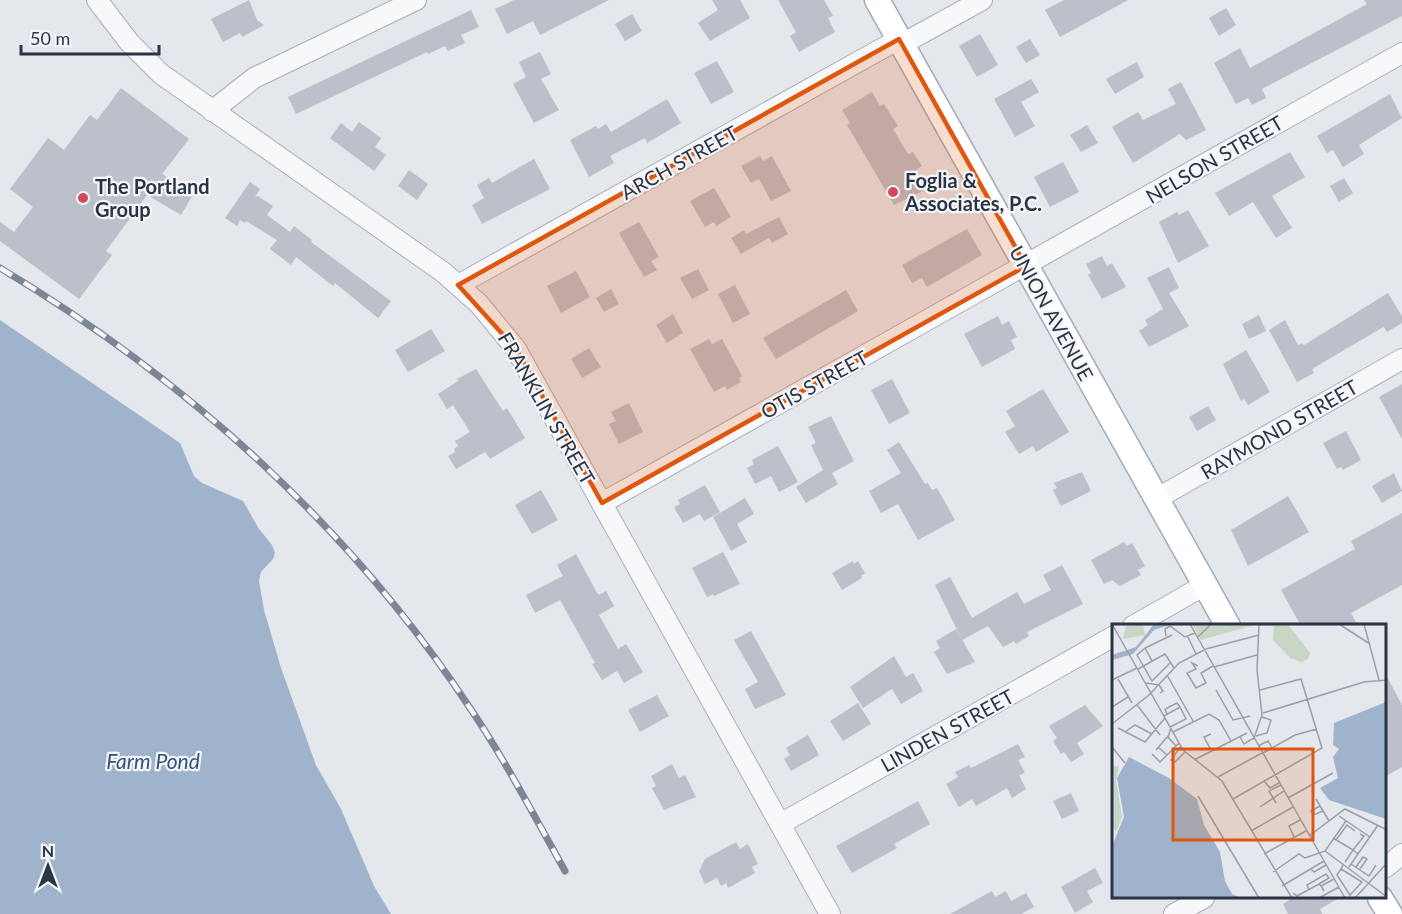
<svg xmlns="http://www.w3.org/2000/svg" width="1402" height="914" viewBox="0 0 1402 914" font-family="Lato,sans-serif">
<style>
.water{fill:#9fb4cc}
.building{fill:#bbc0ca}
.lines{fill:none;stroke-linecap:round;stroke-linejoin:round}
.minor-casing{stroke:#a9aeb7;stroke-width:22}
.major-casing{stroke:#a3abb8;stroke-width:27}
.minor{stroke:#f7f8fa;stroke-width:20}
.major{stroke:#fff;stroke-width:24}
.rail-casing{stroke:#7d8696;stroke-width:7}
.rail{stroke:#f4f6f9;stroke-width:4.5;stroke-dasharray:14;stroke-linecap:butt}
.marked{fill:#df570f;fill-opacity:0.2;stroke:#df570f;stroke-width:4.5;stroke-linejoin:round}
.poi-dot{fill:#d1495b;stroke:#f4f6f9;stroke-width:2}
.labels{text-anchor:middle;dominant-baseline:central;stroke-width:4.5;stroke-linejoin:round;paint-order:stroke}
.street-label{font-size:20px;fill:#2b3445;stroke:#f4f6f9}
.poi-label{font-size:20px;font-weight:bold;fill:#2b3445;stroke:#f4f6f9;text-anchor:start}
.water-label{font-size:21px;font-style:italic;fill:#34527a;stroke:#f4f6f9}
.inset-road{fill:none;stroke:#9a9fa9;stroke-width:1.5}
.view{fill:#df570f;fill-opacity:0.15;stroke:#df570f;stroke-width:3}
.inset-edge{fill:none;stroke:#2b3445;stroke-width:3}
</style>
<rect width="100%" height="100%" fill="#e4e7ec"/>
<polygon class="water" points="0,320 180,443 194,476 202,483 243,501 259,529 272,545 275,553 273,559 261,572 259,581 264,610 281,668 316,765 341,809 374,886 391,914 0,914"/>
<g class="building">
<polygon points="249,0 257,20 264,25 242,37 240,33 223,42 211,19"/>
<polygon points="514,0 609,0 540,35 533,21 507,34 495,9"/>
<polygon points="712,0 740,0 750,18 710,41 698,23 718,10"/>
<polygon points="778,0 824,0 833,16 828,18 835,32 799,52 790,36 796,32"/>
<polygon points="1064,0 1128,0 1060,37 1045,10"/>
<polygon points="1364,0 1402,0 1402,16 1262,89 1266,98 1252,105 1248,98 1236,104 1214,63 1240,48 1250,68 1367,4"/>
<polygon points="1226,8 1236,25 1219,36 1209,18"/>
<polygon points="471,10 479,27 461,35 465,43 448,51 445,46 428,54 427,52 296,114 288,97"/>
<polygon points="632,14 642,31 625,41 615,24"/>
<polygon points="980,34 998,65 977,77 959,46"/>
<polygon points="1030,39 1040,55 1026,63 1016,47"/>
<polygon points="540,52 551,74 541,79 559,110 534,123 513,84 526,77 519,62"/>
<polygon points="717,61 734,92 711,104 694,73"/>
<polygon points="1137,62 1144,77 1115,94 1106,79"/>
<polygon points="1031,79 1039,92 1021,102 1035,126 1015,137 994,99"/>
<polygon points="1181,82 1206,130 1186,140 1180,134 1133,163 1112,127 1138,112 1143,120 1176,104 1168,89"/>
<polygon points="121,88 189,139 162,174 194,193 181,215 147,195 106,251 112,255 79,299 0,241 0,222 14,232 33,207 10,189 48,138 64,150 90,115 97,120"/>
<polygon points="872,92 880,106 884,104 898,126 893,129 908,154 913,152 922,166 916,170 927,189 894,205 847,125 850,123 842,110"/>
<polygon points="1390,94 1402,118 1359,145 1364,154 1343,167 1333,150 1327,153 1317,136"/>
<polygon points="667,99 681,123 647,143 645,138 610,156 614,163 589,177 570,140 596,126 598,129 606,124 611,132"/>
<polygon points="359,122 381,138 375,147 386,155 374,171 330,138 341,123 352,132"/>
<polygon points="1087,125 1098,143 1081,152 1070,135"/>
<polygon points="1290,152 1305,177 1272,196 1292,228 1276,238 1253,202 1229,216 1215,193"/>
<polygon points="760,156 763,161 772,156 791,191 771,201 759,179 751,183 741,166"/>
<polygon points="534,159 550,189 482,224 472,205 484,198 477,185 489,178 492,183"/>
<polygon points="1063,162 1079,192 1050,207 1034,177"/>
<polygon points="409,170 428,184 417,200 398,186"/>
<polygon points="1344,178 1353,193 1339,202 1330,186"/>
<polygon points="250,182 260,189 255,197 258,196 273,206 267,215 290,232 294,226 312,240 311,242 391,301 378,318 335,283 333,286 296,257 291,265 270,249 277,240 246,221 245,223 240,220 237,226 225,218"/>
<polygon points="714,188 731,217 716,226 714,222 705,227 690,201"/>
<polygon points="1188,210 1209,246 1178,263 1159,222 1177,212 1179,215"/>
<polygon points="779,217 788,234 772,243 769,238 741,254 731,238 744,230 746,234"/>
<polygon points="639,222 659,257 651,261 657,270 644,277 619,233"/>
<polygon points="967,229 982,255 927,287 922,278 912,283 902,265"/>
<polygon points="1102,256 1107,266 1112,263 1126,287 1102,299 1088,275 1091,273 1086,264"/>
<polygon points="1169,267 1179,288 1169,293 1189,326 1149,347 1139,331 1148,325 1145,320 1163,309 1147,278"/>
<polygon points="698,269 709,290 692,299 680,278"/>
<polygon points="576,271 590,297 561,313 547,286"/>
<polygon points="735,285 750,314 733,323 718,294"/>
<polygon points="611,289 619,304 604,312 596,298"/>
<polygon points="846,290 858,311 776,359 763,338"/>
<polygon points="1388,293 1402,316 1402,323 1387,332 1384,327 1380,329 1312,369 1314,373 1297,382 1269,330 1285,320 1298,345 1302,343 1304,345"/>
<polygon points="673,314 683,333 667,343 656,325"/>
<polygon points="1259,315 1266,331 1249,339 1242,324"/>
<polygon points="998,316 1002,325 1009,321 1017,337 1011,340 1015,349 982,367 964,334"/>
<polygon points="431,329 445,351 408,372 395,350"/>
<polygon points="709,339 712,344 722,339 742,376 739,378 741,382 727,390 725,386 714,392 690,349"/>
<polygon points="589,348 601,367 582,378 571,359"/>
<polygon points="1246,350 1270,392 1248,405 1244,399 1241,401 1223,364"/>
<polygon points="476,369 503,411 507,408 525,438 490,459 485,452 456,469 448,456 455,452 454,449 458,446 455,441 470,432 453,405 447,409 438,394 458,381 457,379"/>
<polygon points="892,379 910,413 889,424 871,390"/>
<polygon points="1402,384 1402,439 1379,397"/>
<polygon points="1043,389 1069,432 1036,452 1033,446 1019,454 1005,432 1015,426 1006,411"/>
<polygon points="629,403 643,432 619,444 609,424 616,421 611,412"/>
<polygon points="1208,406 1216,420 1197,431 1189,417"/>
<polygon points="831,416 854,461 832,473 838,484 806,503 796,487 823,470 811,445 816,443 808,427"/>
<polygon points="1346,431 1361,460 1343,470 1341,467 1337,469 1323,443"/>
<polygon points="899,442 925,484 928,483 932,490 937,488 955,520 918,540 898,504 881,513 869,491 901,473 887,450"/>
<polygon points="778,446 798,482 779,492 771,476 755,484 747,468 754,464 752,460"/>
<polygon points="1082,472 1091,491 1061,506 1053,490 1057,488 1054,483"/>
<polygon points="1394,473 1402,491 1382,503 1372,486"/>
<polygon points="705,485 720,512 704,521 700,514 683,523 674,507 680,504 678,500"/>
<polygon points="541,490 558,520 532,534 515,505"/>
<polygon points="1288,496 1309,532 1248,566 1231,530"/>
<polygon points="745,498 754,514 737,524 747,542 731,551 713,517"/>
<polygon points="1402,513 1402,585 1351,613 1358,626 1301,626 1281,590 1355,549 1351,541"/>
<polygon points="1124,542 1127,546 1132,543 1145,566 1138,570 1141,575 1120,586 1112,580 1104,584 1091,560"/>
<polygon points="723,552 740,584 714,596 713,594 707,597 692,568"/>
<polygon points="576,554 597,593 599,595 606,591 614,606 599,615 618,649 626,644 643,672 624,683 617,671 602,680 592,664 595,663 560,600 535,613 526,595 563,576 557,565"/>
<polygon points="853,561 854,564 858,561 865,573 861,576 862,578 842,590 832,573"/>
<polygon points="1062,565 1083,604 1027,632 1029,636 1016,644 1014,641 1003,647 988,626 962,640 935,585 950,577 972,618 1017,592 1024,604 1051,590 1043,575"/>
<polygon points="956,629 975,662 947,674 934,652 940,648 936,641"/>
<polygon points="751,631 786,695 755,709 745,689 758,682 734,640"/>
<polygon points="894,656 906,677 913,673 923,691 901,704 892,689 863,708 850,687"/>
<polygon points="1386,675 1402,705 1402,767 1386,776"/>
<polygon points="657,695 669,716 640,732 628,710"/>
<polygon points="858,703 871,724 843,741 830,721"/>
<polygon points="1085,705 1103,726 1077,743 1084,754 1071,762 1064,752 1061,754 1053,741 1057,738 1049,726"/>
<polygon points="808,735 819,755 791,771 784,759 790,755 786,748"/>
<polygon points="1018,744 1025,757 1018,760 1025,773 1019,775 1026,789 1012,798 1007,788 976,806 972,799 959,807 946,784 958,777 955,772 969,765 971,768"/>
<polygon points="672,764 679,778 685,775 696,797 664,810 652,788 656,786 651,776"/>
<polygon points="1071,793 1079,811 1062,819 1053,801"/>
<polygon points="918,801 930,824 894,844 897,848 852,873 836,846"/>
<polygon points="736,842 740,849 748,844 758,864 752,867 755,873 728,888 726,883 721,886 717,878 705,884 699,871 705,859"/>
<polygon points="1095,868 1103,883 1087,891 1093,902 1075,913 1061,887"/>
<polygon points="992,891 995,897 1006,891 1011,901 1026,893 1034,907 1021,914 950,914"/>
<polygon points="1294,897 1341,897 1320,909 1322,914 1288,914 1283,904"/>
</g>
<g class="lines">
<g class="minor-casing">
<g id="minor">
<polyline points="97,0 129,42 161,74 443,272 479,304 516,349 830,914"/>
<polyline points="902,44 982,0"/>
<polyline points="212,111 254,78 416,0"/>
<polyline points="458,285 899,39"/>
<polyline points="1156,499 1402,359"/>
<polyline points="602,503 1402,53"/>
<polyline points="1133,626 1205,585"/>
<polyline points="780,824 1114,636"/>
<polyline points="1386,867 1402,854"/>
<polyline points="1174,914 1204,898"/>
</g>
</g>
<g class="major-casing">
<g id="major">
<polyline points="877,0 1228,626"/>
<polyline points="1380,898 1390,914"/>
</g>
</g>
<use href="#minor" class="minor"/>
<use href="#major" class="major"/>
<g class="rail-casing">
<path id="rail" d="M0 268C187 380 351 527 472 711 506 762 535 817 565 871"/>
</g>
<use href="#rail" class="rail"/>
</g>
<path class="marked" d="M899 39 1026 266 602 503 516 349 458 285Z"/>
<g class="poi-dot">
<circle cx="893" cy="192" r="6"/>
<circle cx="83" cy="198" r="6"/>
</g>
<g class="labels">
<g class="street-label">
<text transform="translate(1214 159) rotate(-30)">NELSON STREET</text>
<text transform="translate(679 162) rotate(-29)">ARCH STREET</text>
<text transform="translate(1052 313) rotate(61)">UNION AVENUE</text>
<text transform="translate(814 384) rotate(-29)">OTIS STREET</text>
<text transform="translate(547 408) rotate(60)">FRANKLIN STREET</text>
<text transform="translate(1279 429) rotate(-30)">RAYMOND STREET</text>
<text transform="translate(947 730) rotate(-29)">LINDEN STREET</text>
</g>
<g class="poi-label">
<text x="905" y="180">Foglia &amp;<tspan x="905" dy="23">Associates, P.C.</tspan></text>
<text x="95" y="186">The Portland<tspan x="95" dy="23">Group</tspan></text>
</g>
<g class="water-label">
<text x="153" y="760">Farm Pond</text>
</g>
</g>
<g transform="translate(1112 624)">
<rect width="274" height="274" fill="#e4e7ec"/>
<path d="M20 0H31L33 11 11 15 14 2ZM80 0H146L89 16ZM162 0H176L198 29 196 35 189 38 178 34 161 16ZM0 141 7 143 4 156 10 193 4 208 0 201Z" fill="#c9d6c5"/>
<path d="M42 0H60L42 6 21 30 0 36V31L24 23ZM274 78V77V195L217 176 208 164 226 154 221 133 227 125 221 121 222 99ZM17 133 57 154 85 175 92 201 108 228 113 257 120 270 129 274H0V222L12 193 5 154Z" fill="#9fb4cc"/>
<path class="inset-road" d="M0 0 71 126 110 157 180 274M78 0 233 274M227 0 258 20M252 0 267 56M54 12 53 5 58 2 73 13 83 9M76 13 84 30M85 14 99 0M33 24 25 31 40 57 59 38M40 37 33 24 60 11M86 42 80 39 84 45 75 49 84 64 94 59 89 49 101 42M102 43 145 31M26 45 53 30 62 44M55 51 81 97M6 55 20 79M0 56 25 44M34 59 47 61 51 67 48 69M104 66 121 96 138 92M25 81 48 111M0 83 16 73M151 89 252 58 275 56M55 90 53 85 65 79 68 83M52 92 68 83 74 95 58 103M0 100 37 71 67 39 94 25 147 11M6 104 33 118 53 94M59 104 56 113 64 122M13 108 23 101 40 110M61 108 97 90 107 96 119 117M144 112 155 109 159 96 150 93M128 113 132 120 142 114M142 114 150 91 145 46 147 0M69 122 59 136 63 138 73 128M146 122 156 117 160 124M0 123 13 139M46 123 55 131 67 119M44 126 56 112M99 126 92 113 99 110M151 129 183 111 205 105M40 130 48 138 55 131M82 136 135 109M106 153 150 129M152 157 158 164 167 159M86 172 147 274M176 174 221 149M121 175 210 124 189 55 148 66M204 175 217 197M164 179 157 167 169 161M208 182 199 187 201 191 211 187M148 183 172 167M227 192 258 213M139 207 181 183M197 212 233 185 275 206M182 213 177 202 188 196M221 214 241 226 252 212 248 210M224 216 235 201 243 207M213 227 234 197M152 230 194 207M233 238 241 226 246 230M239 240 257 252 264 241M237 243 266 201M244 243 251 233 255 235 248 245M199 245 202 248 214 241M229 245 250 258 238 271 225 251 229 245 231 241 232 240M161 248 187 230 193 234 213 227 275 273M170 262 212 237M197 266 195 261 214 250 217 254 207 260M212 267 209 262 222 255M181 269 185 272 207 260 209 262M207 274 227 263M243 274 275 239"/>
<path class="view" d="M61 125H201V216H61Z"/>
<rect width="274" height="274" class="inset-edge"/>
</g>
<g transform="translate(48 866)" stroke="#f4f6f9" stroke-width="4.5" paint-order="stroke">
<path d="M0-4.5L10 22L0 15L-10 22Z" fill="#2b3445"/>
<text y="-9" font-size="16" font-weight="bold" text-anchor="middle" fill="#2b3445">N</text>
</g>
<path d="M21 45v9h138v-9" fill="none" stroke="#2b3445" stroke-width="3"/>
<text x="30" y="45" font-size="18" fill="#2b3445" stroke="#f4f6f9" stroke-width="4.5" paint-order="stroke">50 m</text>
</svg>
